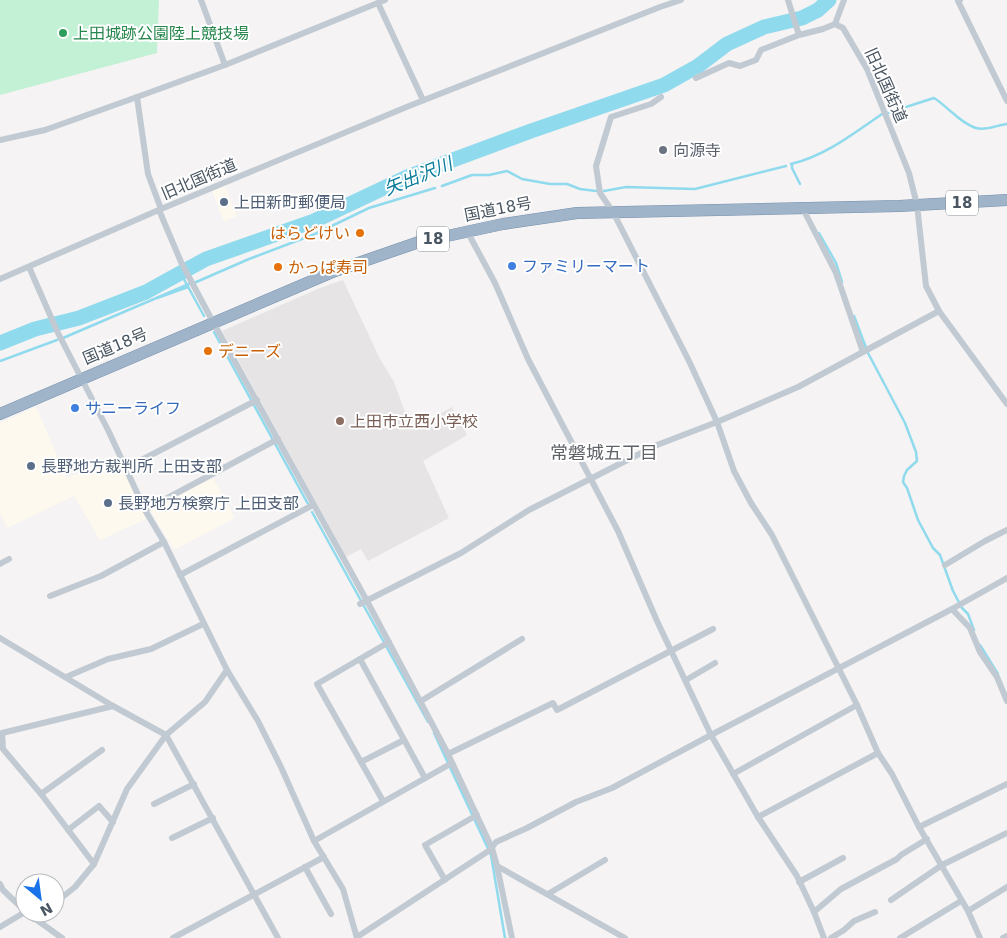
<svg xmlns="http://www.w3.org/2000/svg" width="1007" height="938" viewBox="0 0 1007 938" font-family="'DejaVu Sans','Noto Sans JP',sans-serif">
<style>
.commercial{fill:#fdf9ef}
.education{fill:#e6e4e5}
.green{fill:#c3f1d5}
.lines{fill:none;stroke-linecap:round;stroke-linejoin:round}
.stream{stroke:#90daee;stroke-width:2.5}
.river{stroke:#90daee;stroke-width:15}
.trunk-casing{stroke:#7690ad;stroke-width:12}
.minor{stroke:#c1cad2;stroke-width:6}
.trunk{stroke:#9fb4c9;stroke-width:11}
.leisure-dot{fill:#2e9e5b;stroke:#fff;stroke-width:2}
.worship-dot{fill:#6b7280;stroke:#fff;stroke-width:2}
.service-dot{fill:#5c6f8a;stroke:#fff;stroke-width:2}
.food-dot{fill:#e8710a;stroke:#fff;stroke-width:2}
.shop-dot{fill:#3f7fe0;stroke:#fff;stroke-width:2}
.education-dot{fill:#8d6e63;stroke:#fff;stroke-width:2}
.labels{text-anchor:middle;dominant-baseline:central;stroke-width:4;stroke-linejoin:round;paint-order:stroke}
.shield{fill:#fff;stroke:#808990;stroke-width:1}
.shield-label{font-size:15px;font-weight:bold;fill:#4a5661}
.leisure-label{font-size:16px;fill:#27864d;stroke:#fff;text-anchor:start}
.street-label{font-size:16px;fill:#4a5661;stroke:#fff}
.worship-label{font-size:16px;fill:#5b616d;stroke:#fff;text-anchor:start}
.service-label{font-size:16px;fill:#4e5e75;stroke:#fff;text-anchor:start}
.food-label{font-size:16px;fill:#c56008;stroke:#fff;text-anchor:start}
.shop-label{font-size:16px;fill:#366cbe;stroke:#fff;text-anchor:start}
.education-label{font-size:16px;fill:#785e54;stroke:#fff;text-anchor:start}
.water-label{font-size:18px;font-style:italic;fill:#0c7c9b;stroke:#fff}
.neighbourhood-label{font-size:18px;fill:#5f6368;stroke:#fff}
</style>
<rect width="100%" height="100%" fill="#f5f3f3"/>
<g class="commercial">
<polygon points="225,186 237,216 224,221 212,191"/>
<polygon points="36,407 67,478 117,455 146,519 100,540 74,496 7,528 0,513 0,423"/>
<polygon points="213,478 235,518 174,550 150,510"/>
</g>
<polygon class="education" points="343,280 380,359 394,382 410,426 426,422 452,407 467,435 423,461 449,518 368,561 361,549 346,557 222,331 320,288"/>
<polygon class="green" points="0,0 159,0 157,53 0,95"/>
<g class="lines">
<g class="stream">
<path d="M887 113 934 98C947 106 960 123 976 128 985 131 998 125 1007 124"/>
<path d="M791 164C825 156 853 134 882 114"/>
<polyline points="792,164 792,168 800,184"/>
<polyline points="442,186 472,175 489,175 507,171 522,179 550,184 567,184 580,189 596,191"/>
<polyline points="604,191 626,187 695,189 786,166"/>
<polyline points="819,233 836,263 842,282"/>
<polyline points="180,272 204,316"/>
<polyline points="194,283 249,259 315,234 369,208 435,188"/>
<polyline points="157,298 188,287"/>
<polyline points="854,316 868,353 905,423 916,452 917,461 907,470 904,476 903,482 907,488 918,520 933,548 940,555 953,591 962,608 968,614 974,630"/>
<polyline points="214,332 308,504"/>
<polyline points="63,338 189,284"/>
<polyline points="0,361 57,340"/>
<polyline points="312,512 428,722"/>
<polyline points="980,645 998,674"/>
<polyline points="434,733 491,855 505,938"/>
</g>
<polyline class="river" points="0,343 35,329 79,318 146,292 206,259 314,221 407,177 531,131 664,85 698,66 727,44 764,27 802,18 818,10 829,0"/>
<g class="trunk-casing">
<polyline id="trunk" points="0,414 335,271 419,242 503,224 577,213 899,206 1007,200"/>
</g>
<g class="minor">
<polyline points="201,0 225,65"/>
<polyline points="788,0 799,35"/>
<polyline points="960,0 958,1 1007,101"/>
<polyline points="378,3 423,100"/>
<polyline points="835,24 844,0"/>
<polyline points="696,78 729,63 740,66 756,60 761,50 799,35 823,29 835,24 843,28 867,69 909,173 917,205 926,286 939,311 1007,404"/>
<polyline points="137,97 148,174 161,209"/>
<polyline points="661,97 651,104 611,117 596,166 600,193 613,212 689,361 717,422 734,471 751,503 772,535 857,705 878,753 892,774 919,827 968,911 980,938"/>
<polyline points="0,140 45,130 137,97 225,65 385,0"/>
<polyline points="802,207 836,273 863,352"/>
<polyline points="159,210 181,262 213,322 367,601 448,754 492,848 497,866 512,938"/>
<polyline points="467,231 495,283 528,359 618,531 657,621 711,735 758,817 797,876 814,912 824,938"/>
<polyline points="29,267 57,331 109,432 145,510 164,542 227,670 258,721 281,767 314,841 343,889 357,938"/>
<polyline points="0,279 161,209 409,106 660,7 681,0"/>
<polyline points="126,468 257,400"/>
<polyline points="145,510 278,439"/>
<polyline points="0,564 9,559"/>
<polyline points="945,565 985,541 1007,530"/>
<polyline points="180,575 313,505"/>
<polyline points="50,596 101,576 164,542"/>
<polyline points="360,604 461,553 529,510 657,445 717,422 798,387 939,311"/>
<polyline points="952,609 970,628 980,652 997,677 1007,701"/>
<polyline points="0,638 113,706 166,735 278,938"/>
<polyline points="360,659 425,778"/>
<polyline points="66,677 108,659 151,649 203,624"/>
<polyline points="686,680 715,663"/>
<polyline points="421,701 522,639"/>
<polyline points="448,754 553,703 557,710 713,629"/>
<polyline points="361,762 404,740"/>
<polyline points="733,774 857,705"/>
<polyline points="41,794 102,750"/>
<polyline points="383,801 317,684 389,642"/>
<polyline points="154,804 194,784"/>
<polyline points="758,817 878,753"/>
<polyline points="919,827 1007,784"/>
<polyline points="68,830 99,806 113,822"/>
<polyline points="172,838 213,818"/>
<polyline points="314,841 452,763"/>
<polyline points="94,864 41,794 3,749 2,733 113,706"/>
<polyline points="497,866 625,938"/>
<polyline points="305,867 331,914"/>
<polyline points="445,880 425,845 477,815"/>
<polyline points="799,882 843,858"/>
<polyline points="0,884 3,890 25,911"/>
<polyline points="548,894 605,860"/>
<polyline points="891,900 942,865 1007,833"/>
<polyline points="55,903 75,887 94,864 127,789 166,735 205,702 227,670"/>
<polyline points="968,911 1007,887"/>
<polyline points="814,912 841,889 897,859 901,855 927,839"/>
<polyline points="27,913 62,938"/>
<polyline points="34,919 42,913"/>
<polyline points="0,927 25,912"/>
<polyline points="357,937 490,850 496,842 527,828 576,802 612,788 711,735 952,609 1007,578"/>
<polyline points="173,938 324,857"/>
<polyline points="831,938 844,930 854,921 875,912"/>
<polyline points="900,938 961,901"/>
<polyline points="1003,938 1007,936"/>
</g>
<use href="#trunk" class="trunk"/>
</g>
<circle class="leisure-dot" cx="63" cy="33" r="5"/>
<circle class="worship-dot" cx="663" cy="150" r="5"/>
<g class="service-dot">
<circle cx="224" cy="202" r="5"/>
<circle cx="31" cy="466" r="5"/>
<circle cx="108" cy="503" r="5"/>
</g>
<g class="food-dot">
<circle cx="360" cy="233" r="5"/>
<circle cx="278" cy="267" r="5"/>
<circle cx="208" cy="351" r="5"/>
</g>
<g class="shop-dot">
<circle cx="512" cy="266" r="5"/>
<circle cx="75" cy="408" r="5"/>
</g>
<circle class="education-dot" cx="340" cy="421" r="5"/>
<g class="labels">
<g class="shield">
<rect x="946" y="190.5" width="32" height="25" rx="4"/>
<rect x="417" y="226.5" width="32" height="25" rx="4"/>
</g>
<g class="shield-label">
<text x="962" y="203">18</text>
<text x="433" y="239">18</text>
</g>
<g class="leisure-label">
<text x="73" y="33">上田城跡公園陸上競技場</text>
</g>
<g class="street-label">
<text transform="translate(886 85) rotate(66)">旧北国街道</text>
<text transform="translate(199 179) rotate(-23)">旧北国街道</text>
<text transform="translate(498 209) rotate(-11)">国道18号</text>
<text transform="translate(115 346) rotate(-23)">国道18号</text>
</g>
<g class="worship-label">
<text x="673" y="150">向源寺</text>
</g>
<g class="service-label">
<text x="234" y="202">上田新町郵便局</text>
<text x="41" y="466">長野地方裁判所 上田支部</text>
<text x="118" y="503">長野地方検察庁 上田支部</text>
</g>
<g class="food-label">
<text x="350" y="233" text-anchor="end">はらどけい</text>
<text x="288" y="267">かっぱ寿司</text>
<text x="218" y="351">デニーズ</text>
</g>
<g class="shop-label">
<text x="522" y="266">ファミリーマート</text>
<text x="85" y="408">サニーライフ</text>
</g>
<g class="education-label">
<text x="350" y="421">上田市立西小学校</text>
</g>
<g class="water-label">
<text transform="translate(418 176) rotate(-22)">矢出沢川</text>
</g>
<g class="neighbourhood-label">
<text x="604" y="452">常磐城五丁目</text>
</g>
</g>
<g transform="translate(40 898) rotate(151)"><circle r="24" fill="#ffffff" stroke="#b7bbc0"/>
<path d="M0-4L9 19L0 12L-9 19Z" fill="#1a73e8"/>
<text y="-8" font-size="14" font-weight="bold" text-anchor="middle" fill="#4a5661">N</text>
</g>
</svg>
